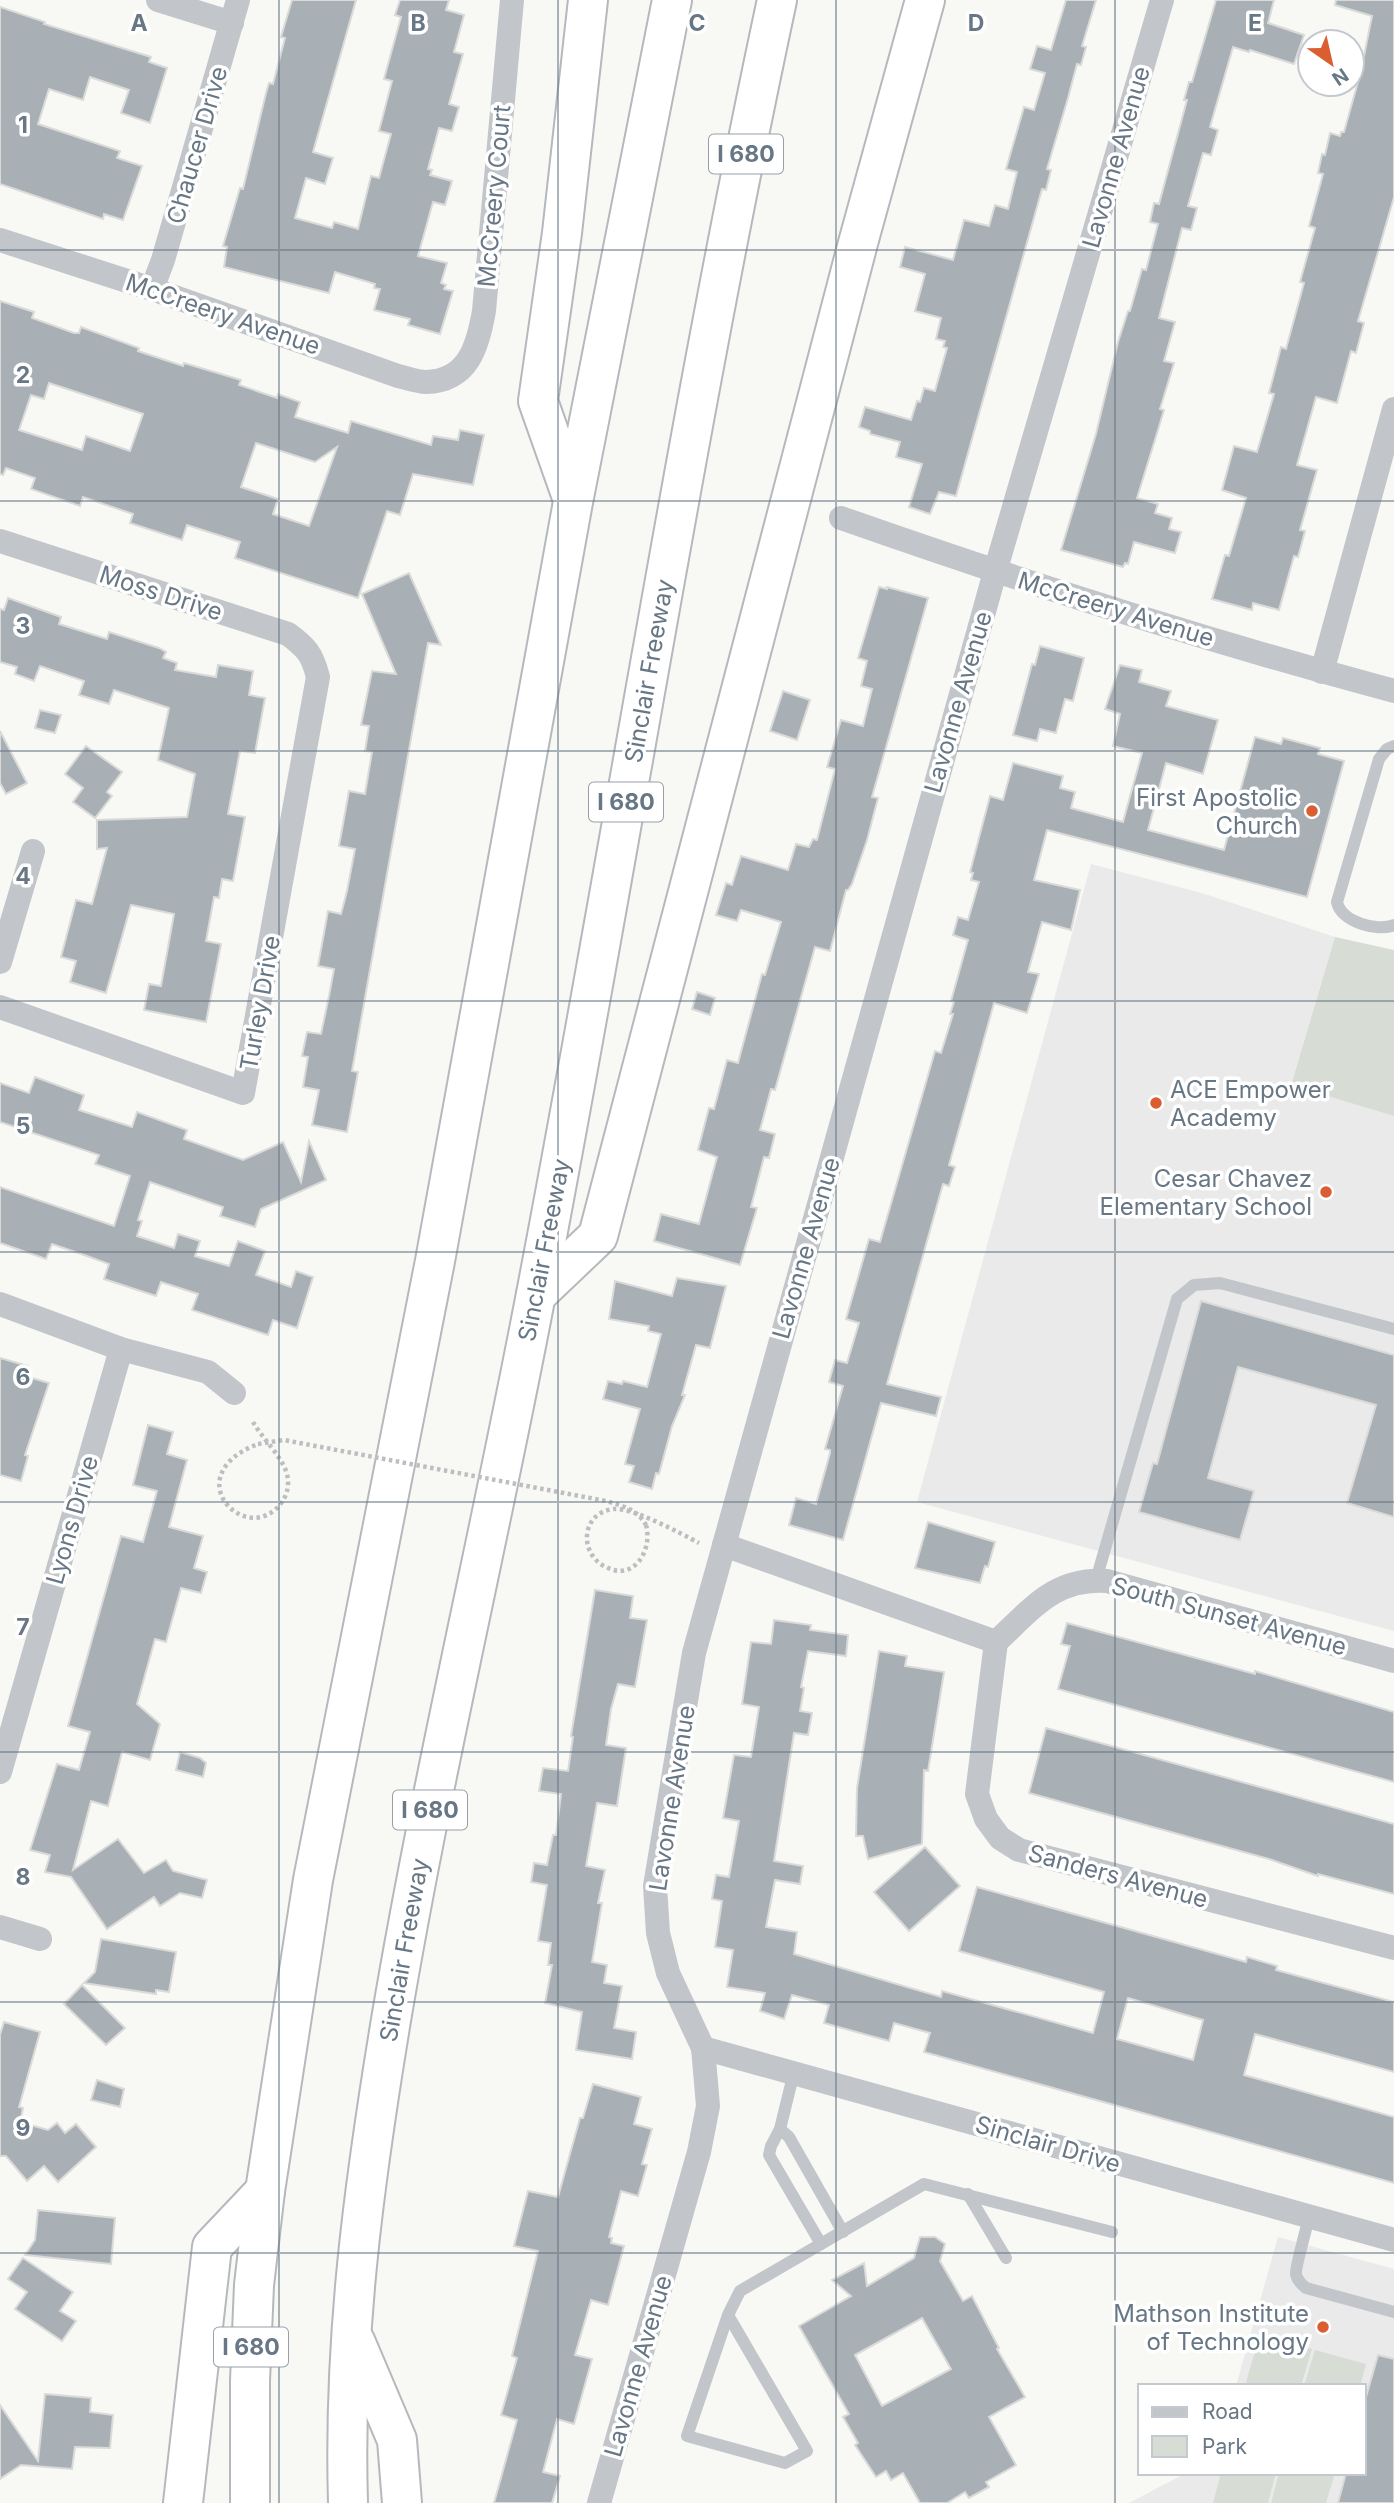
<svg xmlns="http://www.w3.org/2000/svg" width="1394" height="2503" viewBox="0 0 1394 2503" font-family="Inter,sans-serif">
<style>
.built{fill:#e9eae9}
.green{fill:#d7ddd5}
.building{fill:#a8b0b6;stroke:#dadad8;stroke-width:2;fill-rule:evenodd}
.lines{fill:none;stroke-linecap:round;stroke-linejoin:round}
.motorway-casing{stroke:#b5b8bc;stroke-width:42}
.path{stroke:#bcbec1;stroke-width:4.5;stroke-dasharray:3.5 3.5;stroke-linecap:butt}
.service{stroke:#c2c5c9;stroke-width:12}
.minor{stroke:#c2c5c9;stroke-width:24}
.motorway{stroke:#fff;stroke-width:38}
.path-bridge{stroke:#bcbec1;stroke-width:4.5;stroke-dasharray:3.5 3.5;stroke-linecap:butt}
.grid{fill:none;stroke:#687785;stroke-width:2;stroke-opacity:0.55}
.poi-dot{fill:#db5e33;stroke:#fff;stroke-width:2.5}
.labels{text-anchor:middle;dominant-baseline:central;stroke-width:7;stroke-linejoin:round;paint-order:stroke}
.shield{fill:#fff;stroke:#95a0aa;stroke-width:2}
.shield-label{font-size:23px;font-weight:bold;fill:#687785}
.street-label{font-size:24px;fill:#687785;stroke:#fff}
.poi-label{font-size:24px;fill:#687785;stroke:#fff;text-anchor:end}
.grid-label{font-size:23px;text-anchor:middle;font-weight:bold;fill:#687785;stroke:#fff;stroke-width:7;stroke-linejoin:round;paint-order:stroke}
</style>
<rect width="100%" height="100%" fill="#f8f8f5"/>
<g class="built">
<polygon points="1091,864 1205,894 1335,937 1291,1084 1394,1116 1394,1631 917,1502"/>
<polygon points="1278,2237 1394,2269 1394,2503 1129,2503 1186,2473 1364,2473 1364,2386 1236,2386"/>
</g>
<g class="green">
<polygon points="1335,937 1394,950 1394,1116 1291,1085"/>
<polygon points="1260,2334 1312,2349 1301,2386 1245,2386"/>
<polygon points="1315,2350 1366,2364 1360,2386 1304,2386"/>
<polygon points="1221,2473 1276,2473 1268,2503 1213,2503"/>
<polygon points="1279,2473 1335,2473 1326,2503 1271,2503"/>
</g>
<g class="building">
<polygon points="292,0 356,0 313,152 333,158 325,184 306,178 295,218 332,228 334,222 358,229 371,176 379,178 391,134 379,131 392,81 384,79 401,17 395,15 400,0 449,0 446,10 464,15 454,52 463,54 449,104 459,107 452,131 439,128 428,169 432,170 430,175 452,181 445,205 433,202 418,256 447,263 441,283 446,285 444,289 453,291 440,334 408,325 410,319 374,310 380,289 374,288 375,284 335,272 329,293 224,267 227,247 223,246 240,188 243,189 266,93 269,83 273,84 285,38 281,37"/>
<polygon points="1066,0 1096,0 1082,46 1086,47 1081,65 1077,64 1068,98 1047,169 1051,170 1046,190 1042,189 956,496 939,492 930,514 909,507 922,464 896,457 900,442 870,434 870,431 859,427 865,407 911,420 917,401 920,402 924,388 935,391 947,348 943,347 945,341 936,339 941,318 915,311 925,274 900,267 905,247 953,260 964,220 989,226 995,205 1008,209 1017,172 1006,169 1024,107 1034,110 1045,73 1030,69 1037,46 1051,50"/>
<polygon points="1216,0 1274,0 1268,23 1304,35 1294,64 1250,50 1249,52 1233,47 1210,127 1218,130 1211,155 1203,153 1188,206 1197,208 1191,230 1182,228 1159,318 1175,322 1164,361 1174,363 1160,409 1164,410 1158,430 1137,498 1158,504 1155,513 1172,518 1169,529 1181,532 1175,553 1134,542 1128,564 1125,563 1123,567 1061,550 1096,434 1118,342 1128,311 1130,311 1142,269 1146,270 1158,224 1150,222 1154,203 1159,204 1187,100 1184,100 1189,82 1192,82"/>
<polygon points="1336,0 1394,0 1394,197 1358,321 1364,323 1356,353 1351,351 1337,403 1316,397 1297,465 1317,470 1300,530 1305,531 1298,557 1294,556 1279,610 1253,603 1252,610 1212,599 1225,555 1229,556 1246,498 1222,490 1234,446 1257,452 1274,394 1269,393 1281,347 1286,349 1304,283 1300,282 1315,228 1309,226 1323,174 1318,173 1322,154 1325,155 1330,133 1340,136 1341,132 1344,132 1361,71 1372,16 1335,5"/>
<polygon points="0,7 45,22 44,24 151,57 149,62 167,68 150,123 121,113 129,90 90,77 83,100 49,89 38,124 120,151 117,158 142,166 123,220 104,214 103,219 0,184"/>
<path d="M0 301 34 312 32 318 74 333H79L81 327 139 348 138 351 183 366 184 363 241 380 239 385 277 398 278 394 300 402 295 417 348 433 351 421 431 445 433 436 458 440 460 430 484 435 473 485 413 474 400 515 387 511 358 598 235 558 240 542 187 525 182 540 130 523 133 514 83 497 80 506 31 489 35 478 6 468 3 475 0 474ZM49 383 143 414 130 451 86 436 82 450 19 430 31 395 44 399ZM256 443 315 462 337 447 309 526 273 514 278 499 241 487Z"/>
<polygon points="409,573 441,645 428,643 352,1071 358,1072 347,1132 312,1125 319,1090 303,1087 308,1057 302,1056 307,1032 321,1034 329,996 334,969 318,966 328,911 341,914 347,891 355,849 339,846 349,791 365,794 372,752 365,751 369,726 361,725 372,671 396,674 362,594"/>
<polygon points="879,587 887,589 887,587 928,598 872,797 878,798 867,840 852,884 848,890 846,890 830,951 815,947 775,1090 771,1089 760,1130 775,1134 769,1158 764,1157 751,1207 757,1208 740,1265 654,1241 661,1214 699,1224 717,1157 698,1150 709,1108 714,1109 727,1060 738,1063 762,974 765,975 781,922 741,910 737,921 716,915 726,883 732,885 741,856 788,870 796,844 809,847 813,839 817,840 835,769 827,767 841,720 863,726 872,689 861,686 867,661 858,658"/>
<polygon points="8,598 61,617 59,624 107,639 109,632 159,648 166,652 163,658 177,663 175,670 216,677 218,665 253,671 249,695 265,698 255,753 240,751 228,814 245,817 233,881 222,879 219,898 214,897 206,941 221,944 206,1022 144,1010 149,984 161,986 174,914 131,905 106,993 70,982 76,961 61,957 76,900 92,904 107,848 97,849 97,820 187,817 195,774 158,760 169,708 114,690 109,704 79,695 84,681 40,666 34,681 15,674 17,667 0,662 0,609 4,610"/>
<polygon points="1040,646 1084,658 1073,701 1065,699 1056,733 1040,729 1037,741 1013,735 1032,664 1035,665"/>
<polygon points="1120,665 1142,670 1139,682 1171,691 1166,706 1218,720 1203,774 1166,763 1148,830 1224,850 1255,737 1281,744 1283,738 1320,748 1318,754 1344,761 1307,897 1047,830 1034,880 1080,890 1071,930 1042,922 1028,972 1039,974 1027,1013 994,1003 949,1165 955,1167 949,1186 943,1184 887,1384 941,1397 936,1416 881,1403 843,1540 789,1525 796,1498 816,1504 830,1453 830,1450 825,1449 843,1386 829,1382 835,1360 847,1363 859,1323 846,1319 869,1239 880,1242 935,1051 941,1053 953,1014 950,1014 954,1002 951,1001 968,940 953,935 958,917 968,920 979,882 971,880 973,873 970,872 990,796 1003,800 1013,763 1063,776 1060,788 1075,792 1071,808 1123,822 1142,753 1113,746 1120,714 1105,709"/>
<polygon points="783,691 810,700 797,740 770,731"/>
<polygon points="40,710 61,715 55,733 35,728"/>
<polygon points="0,731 27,783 6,794 0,783"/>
<polygon points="86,746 122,772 107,792 112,796 95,818 73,802 83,788 65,774"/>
<polygon points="697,992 715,998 710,1015 692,1009"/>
<polygon points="35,1077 84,1095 79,1110 132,1127 137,1112 187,1130 184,1139 243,1160 283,1142 301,1182 309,1141 326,1180 261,1209 255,1227 220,1216 223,1207 150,1182 138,1220 142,1221 137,1236 174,1248 178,1234 200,1241 195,1256 229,1266 238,1241 265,1251 256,1275 291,1287 296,1271 313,1277 297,1328 273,1320 268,1335 192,1310 198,1294 161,1282 156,1296 104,1279 109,1264 87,1256 52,1244 46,1259 0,1243 0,1187 114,1226 130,1176 95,1164 99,1155 0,1122 0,1083 29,1093"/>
<polygon points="677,1278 726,1286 710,1348 696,1345 682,1395 685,1395 672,1426 659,1474 656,1473 652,1489 629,1482 634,1466 625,1464 640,1409 603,1399 608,1381 622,1384 623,1381 647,1387 661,1334 648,1331 649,1326 609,1319 615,1281 672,1296"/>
<polygon points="1201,1301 1394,1355 1394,1517 1347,1503 1376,1405 1238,1367 1208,1478 1254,1491 1240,1540 1139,1512 1153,1463 1157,1464"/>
<polygon points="0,1358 28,1366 25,1376 49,1383 25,1455 28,1456 21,1481 0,1475"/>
<polygon points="148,1425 173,1432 167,1454 187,1460 169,1527 203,1536 194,1568 207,1572 201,1593 181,1588 166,1642 155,1639 137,1704 160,1724 150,1760 122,1752 108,1806 91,1801 73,1870 118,1839 144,1873 166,1860 173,1871 207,1880 202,1898 180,1893 160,1906 154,1897 107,1929 71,1877 45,1872 50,1855 30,1850 57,1764 79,1770 90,1732 68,1726 93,1636 121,1536 143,1542 157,1491 133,1485"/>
<polygon points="928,1522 995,1542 988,1567 985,1566 980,1583 915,1568"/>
<polygon points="595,1590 633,1596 630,1618 647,1620 635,1687 618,1684 611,1709 606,1745 626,1748 617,1806 597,1803 586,1866 605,1870 598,1903 602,1903 592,1962 607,1965 604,1983 622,1986 614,2028 636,2032 632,2059 576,2050 582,2012 545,2003 552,1965 548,1965 551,1943 538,1941 547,1885 531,1882 534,1863 547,1865 553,1835 556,1835 561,1794 539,1791 543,1768 568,1771 573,1737 571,1736"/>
<path d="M774 1620 811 1625 810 1630 848 1635 846 1656 808 1651 801 1687 804 1688 800 1711 812 1713 808 1735 794 1733 774 1861 803 1866 800 1884 775 1880 766 1927 797 1932 794 1954 941 1997 942 1991 1093 2033 1104 1992 959 1951 977 1887 1246 1962 1247 1957 1277 1966 1276 1970 1394 2002V2072L1255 2034 1244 2075 1394 2117V2183L924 2052 930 2033 894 2023 889 2041 824 2023 829 2005 792 1995 784 2019 760 2011 765 1993 727 1987 733 1950 715 1947 722 1901 712 1899 716 1875 729 1877 739 1821 723 1818 734 1755 751 1757 759 1707 742 1704 751 1642 771 1644ZM1128 1998 1203 2020 1193 2060 1117 2039Z"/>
<polygon points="1067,1623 1255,1674 1255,1671 1394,1712 1394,1782 1058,1689 1070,1646 1061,1644"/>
<polygon points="879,1651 907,1656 905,1666 944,1672 928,1771 924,1770 922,1844 868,1859 863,1836 856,1836 857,1788"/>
<polygon points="1046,1728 1394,1824 1394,1894 1318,1874 1318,1876 1269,1859 1029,1793"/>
<polygon points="180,1752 200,1758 206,1763 203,1777 176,1770"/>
<polygon points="925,1847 960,1886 909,1931 874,1892"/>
<polygon points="101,1939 176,1952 169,1992 156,1990 156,1994 84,1983 95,1972"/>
<polygon points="82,1985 125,2028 106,2045 64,2004"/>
<polygon points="4,2022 40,2032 19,2107 23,2108 20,2122 48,2130 57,2123 65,2133 76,2124 96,2147 58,2182 44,2166 27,2181 6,2156 0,2156 0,2035"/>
<polygon points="97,2080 124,2089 120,2107 91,2100"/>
<polygon points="593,2084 641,2097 634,2124 652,2129 642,2164 647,2165 638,2196 621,2191 609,2237 612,2238 611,2243 624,2246 615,2279 608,2305 591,2300 575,2355 592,2359 574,2424 557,2419 543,2472 560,2476 552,2503 494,2503 517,2420 501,2415 517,2358 512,2356 538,2251 514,2246 528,2191 558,2197 580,2118 583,2118"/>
<polygon points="38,2210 115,2218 111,2264 25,2255 35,2240"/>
<path d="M920 2237H935L945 2244 940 2261 963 2301 972 2296 999 2348 997 2349 1025 2397 989 2417 1016 2465 986 2482 989 2487 969 2498 965 2492 947 2503H920L903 2473 891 2480 886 2471 876 2477 855 2445 858 2443 843 2417 849 2414 799 2326 851 2296 832 2280 864 2263 867 2286 914 2258ZM922 2318 951 2369 882 2406 855 2355Z"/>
<polygon points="23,2258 73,2292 60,2311 76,2321 62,2341 15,2309 27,2292 8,2279"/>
<polygon points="1378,2355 1394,2359 1394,2503 1338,2503 1346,2473 1364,2473 1364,2404"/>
<polygon points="45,2394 91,2398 90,2412 113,2415 110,2448 75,2447 72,2469 21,2465 0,2479 0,2405 38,2461"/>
</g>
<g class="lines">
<g class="motorway-casing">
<g id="motorway">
<polyline points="573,500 538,401 562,233 588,0"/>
<polyline points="536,1295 598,1236 858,243 925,0"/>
<polyline points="355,2341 397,2440 402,2503"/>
<polyline points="183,2503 212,2247 265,2191"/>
<polyline points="250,2503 250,2381 254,2285 265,2191 313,1880 435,1261 573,502 672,0"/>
<path d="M348 2503C343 2337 364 2183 391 2020 432 1777 490 1536 536 1294 619 863 685 429 777 0"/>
</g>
</g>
<g class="path">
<path d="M253 1422C262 1438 279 1453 286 1471 290 1482 288 1493 282 1502 248 1550 174 1476 258 1444"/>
<path d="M646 1525C653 1550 634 1582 606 1567 578 1554 581 1512 614 1509 632 1507 682 1534 699 1543"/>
</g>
<g class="service">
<path d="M1394 746 1387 749 1379 759 1337 902C1341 922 1377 932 1394 925"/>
<polyline points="1096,1580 1177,1299 1194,1285 1220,1283 1394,1329"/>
<polyline points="794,2072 780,2129 771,2146 769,2155 821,2244"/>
<polyline points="780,2129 789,2137 843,2232"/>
<polyline points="968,2194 1006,2258"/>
<path d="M1309 2216C1307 2228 1295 2267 1296 2274 1297 2280 1301 2284 1306 2288L1394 2312"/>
<polyline points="728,2315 807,2451 785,2463 687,2436 728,2315 740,2291 924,2184 1112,2232"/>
</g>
<g class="minor">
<polyline points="158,0 232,23"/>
<path d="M0 240 152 289 398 376C407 378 417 382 426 382 469 381 478 345 484 311L512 0"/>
<polyline points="152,289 163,260 238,0"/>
<path d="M841 518C1023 582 1208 641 1394 691"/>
<path d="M0 541 288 634C307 648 312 654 318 677L243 1093 0 1007"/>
<polyline points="1322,672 1394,409"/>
<polyline points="0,962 33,851"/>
<polyline points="0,1304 121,1349 208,1372 234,1393"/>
<polyline points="724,1545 996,1642"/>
<polyline points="996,1642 977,1794 986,1819 1000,1838 1019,1850 1394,1948"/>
<path d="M996 1642C1032 1609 1055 1577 1107 1581L1394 1661"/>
<polyline points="0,1772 121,1349"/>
<polyline points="0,1927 40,1939"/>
<polyline points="703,2048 1394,2240"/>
<polyline points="599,2503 699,2152 708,2106 703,2048 668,1973 658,1933 655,1886 694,1653 995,572 1162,0"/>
</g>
<use href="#motorway" class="motorway"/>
<path class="path-bridge" d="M258 1444 284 1440 606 1501C623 1506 637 1509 646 1525"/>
</g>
<path class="grid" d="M279 0V2503M558 0V2503M836 0V2503M1115 0V2503M0 250H1394M0 501H1394M0 751H1394M0 1001H1394M0 1252H1394M0 1502H1394M0 1752H1394M0 2002H1394M0 2253H1394"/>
<g class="poi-dot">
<circle cx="1312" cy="811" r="7"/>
<circle cx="1156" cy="1103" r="7"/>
<circle cx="1326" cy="1192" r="7"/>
<circle cx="1323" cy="2327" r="7"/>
</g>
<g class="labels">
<g class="shield">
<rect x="709" y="134.5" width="74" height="39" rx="5"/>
<rect x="589" y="782.5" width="74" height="39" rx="5"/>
<rect x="393" y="1790.5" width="74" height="39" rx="5"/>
<rect x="214" y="2327.5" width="74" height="39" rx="5"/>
</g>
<g class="shield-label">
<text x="746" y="154">I 680</text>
<text x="626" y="802">I 680</text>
<text x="430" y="1810">I 680</text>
<text x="251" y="2347">I 680</text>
</g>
<g class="street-label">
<text transform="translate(197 145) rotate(-74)">Chaucer Drive</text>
<text transform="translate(1116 157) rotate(-74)">Lavonne Avenue</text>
<text transform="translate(494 196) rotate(-85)">McCreery Court</text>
<text transform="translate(223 314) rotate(19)">McCreery Avenue</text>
<text transform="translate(161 593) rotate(18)">Moss Drive</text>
<text transform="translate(1116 609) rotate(17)">McCreery Avenue</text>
<text transform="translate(649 671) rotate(-80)">Sinclair Freeway</text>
<text transform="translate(958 702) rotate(-74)">Lavonne Avenue</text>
<text transform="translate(260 1003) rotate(-80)">Turley Drive</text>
<text transform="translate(806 1248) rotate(-74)">Lavonne Avenue</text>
<text transform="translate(544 1250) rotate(-79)">Sinclair Freeway</text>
<text transform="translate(72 1520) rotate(-74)">Lyons Drive</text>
<text transform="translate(1229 1616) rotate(15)">South Sunset Avenue</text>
<text transform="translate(672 1798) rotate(-81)">Lavonne Avenue</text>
<text transform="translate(1118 1876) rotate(15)">Sanders Avenue</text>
<text transform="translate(404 1950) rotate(-80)">Sinclair Freeway</text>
<text transform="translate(1048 2144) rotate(16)">Sinclair Drive</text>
<text transform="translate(638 2366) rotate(-74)">Lavonne Avenue</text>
</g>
<g class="poi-label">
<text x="1298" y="797">First Apostolic<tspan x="1298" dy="28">Church</tspan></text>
<text x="1170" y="1089" text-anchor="start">ACE Empower<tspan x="1170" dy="28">Academy</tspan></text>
<text x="1312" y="1178">Cesar Chavez<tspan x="1312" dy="28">Elementary School</tspan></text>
<text x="1309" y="2313">Mathson Institute<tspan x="1309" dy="28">of Technology</tspan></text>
</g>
</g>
<g class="grid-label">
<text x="139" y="31">A</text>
<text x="418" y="31">B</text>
<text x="697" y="31">C</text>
<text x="976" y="31">D</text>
<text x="1255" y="31">E</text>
<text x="23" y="133">1</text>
<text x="23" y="383">2</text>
<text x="23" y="634">3</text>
<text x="23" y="884">4</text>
<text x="23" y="1134">5</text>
<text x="23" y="1385">6</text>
<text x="23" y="1635">7</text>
<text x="23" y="1885">8</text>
<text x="23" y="2136">9</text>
</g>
<rect x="1138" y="2384" width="228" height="91" fill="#ffffff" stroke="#c3c9ce" stroke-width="2"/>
<rect x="1152" y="2407" width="35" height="10" fill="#c2c5c9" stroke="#c3c9ce" stroke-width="2"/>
<text x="1202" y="2419" font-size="21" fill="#687785">Road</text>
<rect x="1152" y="2436" width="35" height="21" fill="#d7ddd5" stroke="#c3c9ce" stroke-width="2"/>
<text x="1202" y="2454" font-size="21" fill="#687785">Park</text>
<g transform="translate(1331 63) rotate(146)"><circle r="33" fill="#ffffff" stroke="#c3c9ce" stroke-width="2"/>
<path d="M0-5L12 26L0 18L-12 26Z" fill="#db5e33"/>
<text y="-10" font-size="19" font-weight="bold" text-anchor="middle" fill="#687785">N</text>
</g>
</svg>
